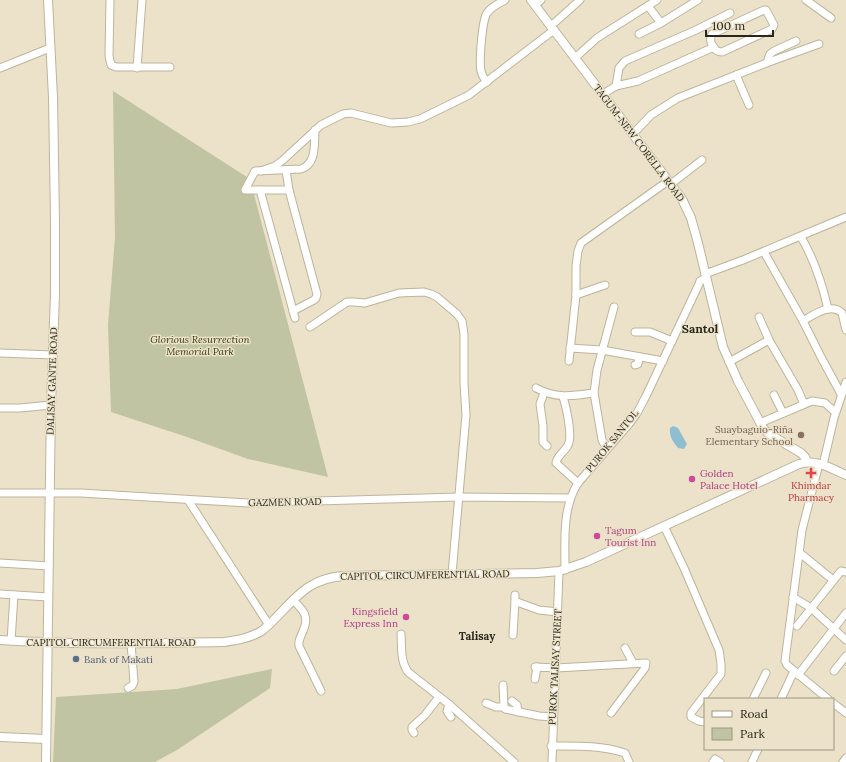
<svg xmlns="http://www.w3.org/2000/svg" width="846" height="762" viewBox="0 0 846 762" font-family="Lora,serif">
<style>
.green{fill:#c0c4a2}
.water{fill:#8ebecf}
.lines{fill:none;stroke-linecap:round;stroke-linejoin:round}
.minor-casing{stroke:#bcb49b;stroke-width:9}
.major-casing{stroke:#bcb49b;stroke-width:10}
.minor{stroke:#fff;stroke-width:7}
.major{stroke:#fff;stroke-width:8}
.education-dot{fill:#8d6e63;stroke:#ebe2c9;stroke-width:1.5}
.health-dot{fill:#e0444e;stroke:#ebe2c9;stroke-width:1.5}
.hotel-dot{fill:#d1479c;stroke:#ebe2c9;stroke-width:1.5}
.service-dot{fill:#5c6f8a;stroke:#ebe2c9;stroke-width:1.5}
.labels{text-anchor:middle;dominant-baseline:central;stroke-width:3;stroke-linejoin:round;paint-order:stroke}
.street-label{font-size:10px;fill:#29261c;stroke:#ebe2c9}
.park-label{font-size:10px;font-style:italic;fill:#383b08;stroke:#ebe2c9}
.education-label{font-size:10px;fill:#785e54;stroke:#ebe2c9;text-anchor:end}
.hotel-label{font-size:10px;fill:#b23c85;stroke:#ebe2c9;text-anchor:start}
.health-label{font-size:10px;fill:#be3a42;stroke:#ebe2c9}
.service-label{font-size:10px;fill:#4e5e75;stroke:#ebe2c9;text-anchor:start}
.neighbourhood-label{font-size:11px;font-weight:bold;fill:#29261c;stroke:#ebe2c9}
.quarter-label{font-size:12px;font-weight:bold;fill:#29261c;stroke:#ebe2c9}
</style>
<rect width="100%" height="100%" fill="#ebe2c9"/>
<g class="green">
<polygon points="113,91 250,179 328,477 248,459 187,437 111,412 108,325 115,237"/>
<polygon points="272,669 270,688 177,750 155,762 53,762 56,697 177,689"/>
</g>
<path class="water" d="M673 426 678 428 687 444 684 449 678 448C673 442 669 436 670 428Z"/>
<g class="lines">
<g class="minor-casing">
<g id="minor">
<polyline points="110,0 109,56 111,65 116,67 170,67"/>
<polyline points="806,0 831,18"/>
<polyline points="535,5 541,0"/>
<polyline points="648,6 661,23"/>
<path d="M764 10H766L774 25 772 29 722 52C714 52 708 42 712 34Z"/>
<polyline points="551,26 580,0"/>
<polyline points="639,34 661,23 698,0"/>
<polyline points="575,58 597,38 657,0"/>
<polyline points="769,62 768,59 770,54 774,51 796,41"/>
<polyline points="0,68 50,48"/>
<polyline points="137,68 142,0"/>
<polyline points="736,75 749,105"/>
<path d="M487 82C484 79 482 75 481 71 479 61 482 21 487 13 491 7 499 3 505 0"/>
<polyline points="616,86 619,68 625,61 696,30 730,13"/>
<polyline points="603,94 616,86 638,81 714,47"/>
<polyline points="633,134 651,115 678,98 769,62 819,44"/>
<polyline points="286,170 289,190 317,294 316,298 314,300 293,311"/>
<polyline points="261,171 275,166 283,160 321,125 343,114 351,113 391,123 408,122 420,119 469,95 554,30"/>
<polyline points="671,184 702,160"/>
<polyline points="260,190 295,318"/>
<path d="M289 190H245L255 171 301 169C317 164 314 143 315 130"/>
<path d="M801 237C814 259 822 283 828 309"/>
<path d="M764 252 803 321C813 315 831 302 842 313L846 330"/>
<polyline points="705,274 743,260 846,217"/>
<polyline points="576,295 605,285"/>
<polyline points="759,317 769,340 798,390 804,404"/>
<polyline points="803,321 821,357 841,394"/>
<polyline points="310,327 347,302 354,302 365,303 399,293 424,292 431,294 437,297 457,314 462,321 464,334 464,383 466,415 452,574"/>
<polyline points="635,332 650,332 672,341"/>
<polyline points="570,348 602,350 663,361"/>
<polyline points="0,353 53,355"/>
<polyline points="569,361 576,295 576,266 578,251 581,243 668,181"/>
<polyline points="729,362 769,340"/>
<polyline points="635,365 638,364 639,357"/>
<path d="M536 388C557 399 572 396 594 393"/>
<polyline points="544,393 540,404 543,426 543,442 547,446"/>
<polyline points="774,395 783,413"/>
<path d="M563 397C566 406 573 437 568 445 565 452 557 455 556 463L578 483"/>
<polyline points="0,408 20,408 51,405"/>
<polyline points="760,423 812,401 825,403 835,412"/>
<polyline points="607,449 602,440 594,393 597,370 614,307"/>
<polyline points="819,464 802,530 785,661 787,665 828,699"/>
<polyline points="823,465 834,418 846,382"/>
<polyline points="0,493 81,493 248,503 459,497 570,498"/>
<polyline points="188,500 269,625"/>
<polyline points="664,526 684,568 719,650 721,664 721,674 691,713 691,717 699,721 705,722"/>
<polyline points="800,553 833,580"/>
<polyline points="0,563 49,566"/>
<path d="M565 570C565 541 562 508 578 483L629 424 637 413 646 396 699 284 700 281 706 278"/>
<polyline points="0,594 48,597"/>
<polyline points="515,595 515,602 517,602 539,610 558,612"/>
<polyline points="793,597 811,608 846,640"/>
<path d="M293 600C303 610 310 616 303 631 301 637 298 639 299 646L321 691"/>
<polyline points="797,626 841,571 846,572"/>
<path d="M401 634C402 647 400 661 408 672L450 705 514 762"/>
<polyline points="513,635 515,602"/>
<polyline points="11,641 14,595"/>
<polyline points="625,648 633,663"/>
<polyline points="535,667 556,668 646,663 645,668 611,713"/>
<polyline points="834,671 846,656"/>
<polyline points="798,675 846,613"/>
<polyline points="535,679 537,667"/>
<polyline points="503,685 504,707 505,709 539,716 553,717"/>
<polyline points="128,688 132,686 134,682 131,643"/>
<polyline points="753,699 766,673"/>
<polyline points="781,699 794,671"/>
<polyline points="512,701 517,705 518,712"/>
<polyline points="486,703 496,707 504,707"/>
<polyline points="833,703 846,713"/>
<polyline points="450,705 448,707 447,711 451,717"/>
<polyline points="414,733 412,730 412,727 425,715 439,697"/>
<path d="M551 746C575 746 601 745 625 753L629 762"/>
<polyline points="552,762 559,571"/>
<polyline points="713,762 715,759 720,762"/>
<polyline points="752,762 758,749"/>
<polyline points="843,762 846,758"/>
</g>
</g>
<g class="major-casing">
<g id="major">
<polyline points="531,0 682,199 691,218 698,243 723,347 738,381 763,428 769,434 801,453 805,457 807,462"/>
<path d="M0 640C75 645 149 643 224 642 238 640 251 638 263 630 291 606 302 579 343 576L537 573 559 571 586 562 799 464C816 459 830 468 846 475"/>
<polyline points="0,737 46,739"/>
<polyline points="46,762 51,405 55,294 55,220 53,97 48,0"/>
</g>
</g>
<use href="#minor" class="minor"/>
<use href="#major" class="major"/>
</g>
<circle class="education-dot" cx="801" cy="435" r="4"/>
<path class="health-dot" d="M809 467h4v4h4v4h-4v4h-4v-4h-4v-4h4z"/>
<g class="hotel-dot">
<circle cx="692" cy="479" r="4"/>
<circle cx="597" cy="536" r="4"/>
<circle cx="406" cy="617" r="4"/>
</g>
<circle class="service-dot" cx="76" cy="659" r="4"/>
<g class="labels">
<g class="street-label">
<text transform="translate(639 143) rotate(53)">TAGUM-NEW CORELLA ROAD</text>
<text transform="translate(52 381) rotate(-88)">DALISAY GANTE ROAD</text>
<text transform="translate(612 441) rotate(-51)">PUROK SANTOL</text>
<text transform="translate(285 502) rotate(-1)">GAZMEN ROAD</text>
<text transform="translate(425 575) rotate(-1)">CAPITOL CIRCUMFERENTIAL ROAD</text>
<text x="111" y="642">CAPITOL CIRCUMFERENTIAL ROAD</text>
<text transform="translate(555 667) rotate(-87)">PUROK TALISAY STREET</text>
</g>
<g class="park-label">
<text x="200" y="339">Glorious Resurrection<tspan x="200" dy="12">Memorial Park</tspan></text>
</g>
<g class="education-label">
<text x="793" y="429">Suaybaguio-Riña<tspan x="793" dy="12">Elementary School</tspan></text>
</g>
<g class="hotel-label">
<text x="700" y="473">Golden<tspan x="700" dy="12">Palace Hotel</tspan></text>
<text x="605" y="530">Tagum<tspan x="605" dy="12">Tourist Inn</tspan></text>
<text x="398" y="611" text-anchor="end">Kingsfield<tspan x="398" dy="12">Express Inn</tspan></text>
</g>
<g class="health-label">
<text x="811" y="485">Khimdar<tspan x="811" dy="12">Pharmacy</tspan></text>
</g>
<g class="service-label">
<text x="84" y="659">Bank of Makati</text>
</g>
<g class="neighbourhood-label">
<text x="477" y="636">Talisay</text>
</g>
<g class="quarter-label">
<text x="700" y="328">Santol</text>
</g>
</g>
<rect x="704" y="698" width="130" height="52" fill="#ebe2c9" stroke="#9d9784"/>
<rect x="712" y="711" width="20" height="6" fill="#ffffff" stroke="#9d9784"/>
<text x="740" y="718" font-size="12" fill="#29261c">Road</text>
<rect x="712" y="728" width="20" height="12" fill="#c0c4a2" stroke="#9d9784"/>
<text x="740" y="738" font-size="12" fill="#29261c">Park</text>
<path d="M706 30v6h67v-6" fill="none" stroke="#29261c" stroke-width="2"/>
<text x="712" y="30" font-size="12" fill="#29261c" stroke="#ebe2c9" stroke-width="3" paint-order="stroke">100 m</text>
</svg>
